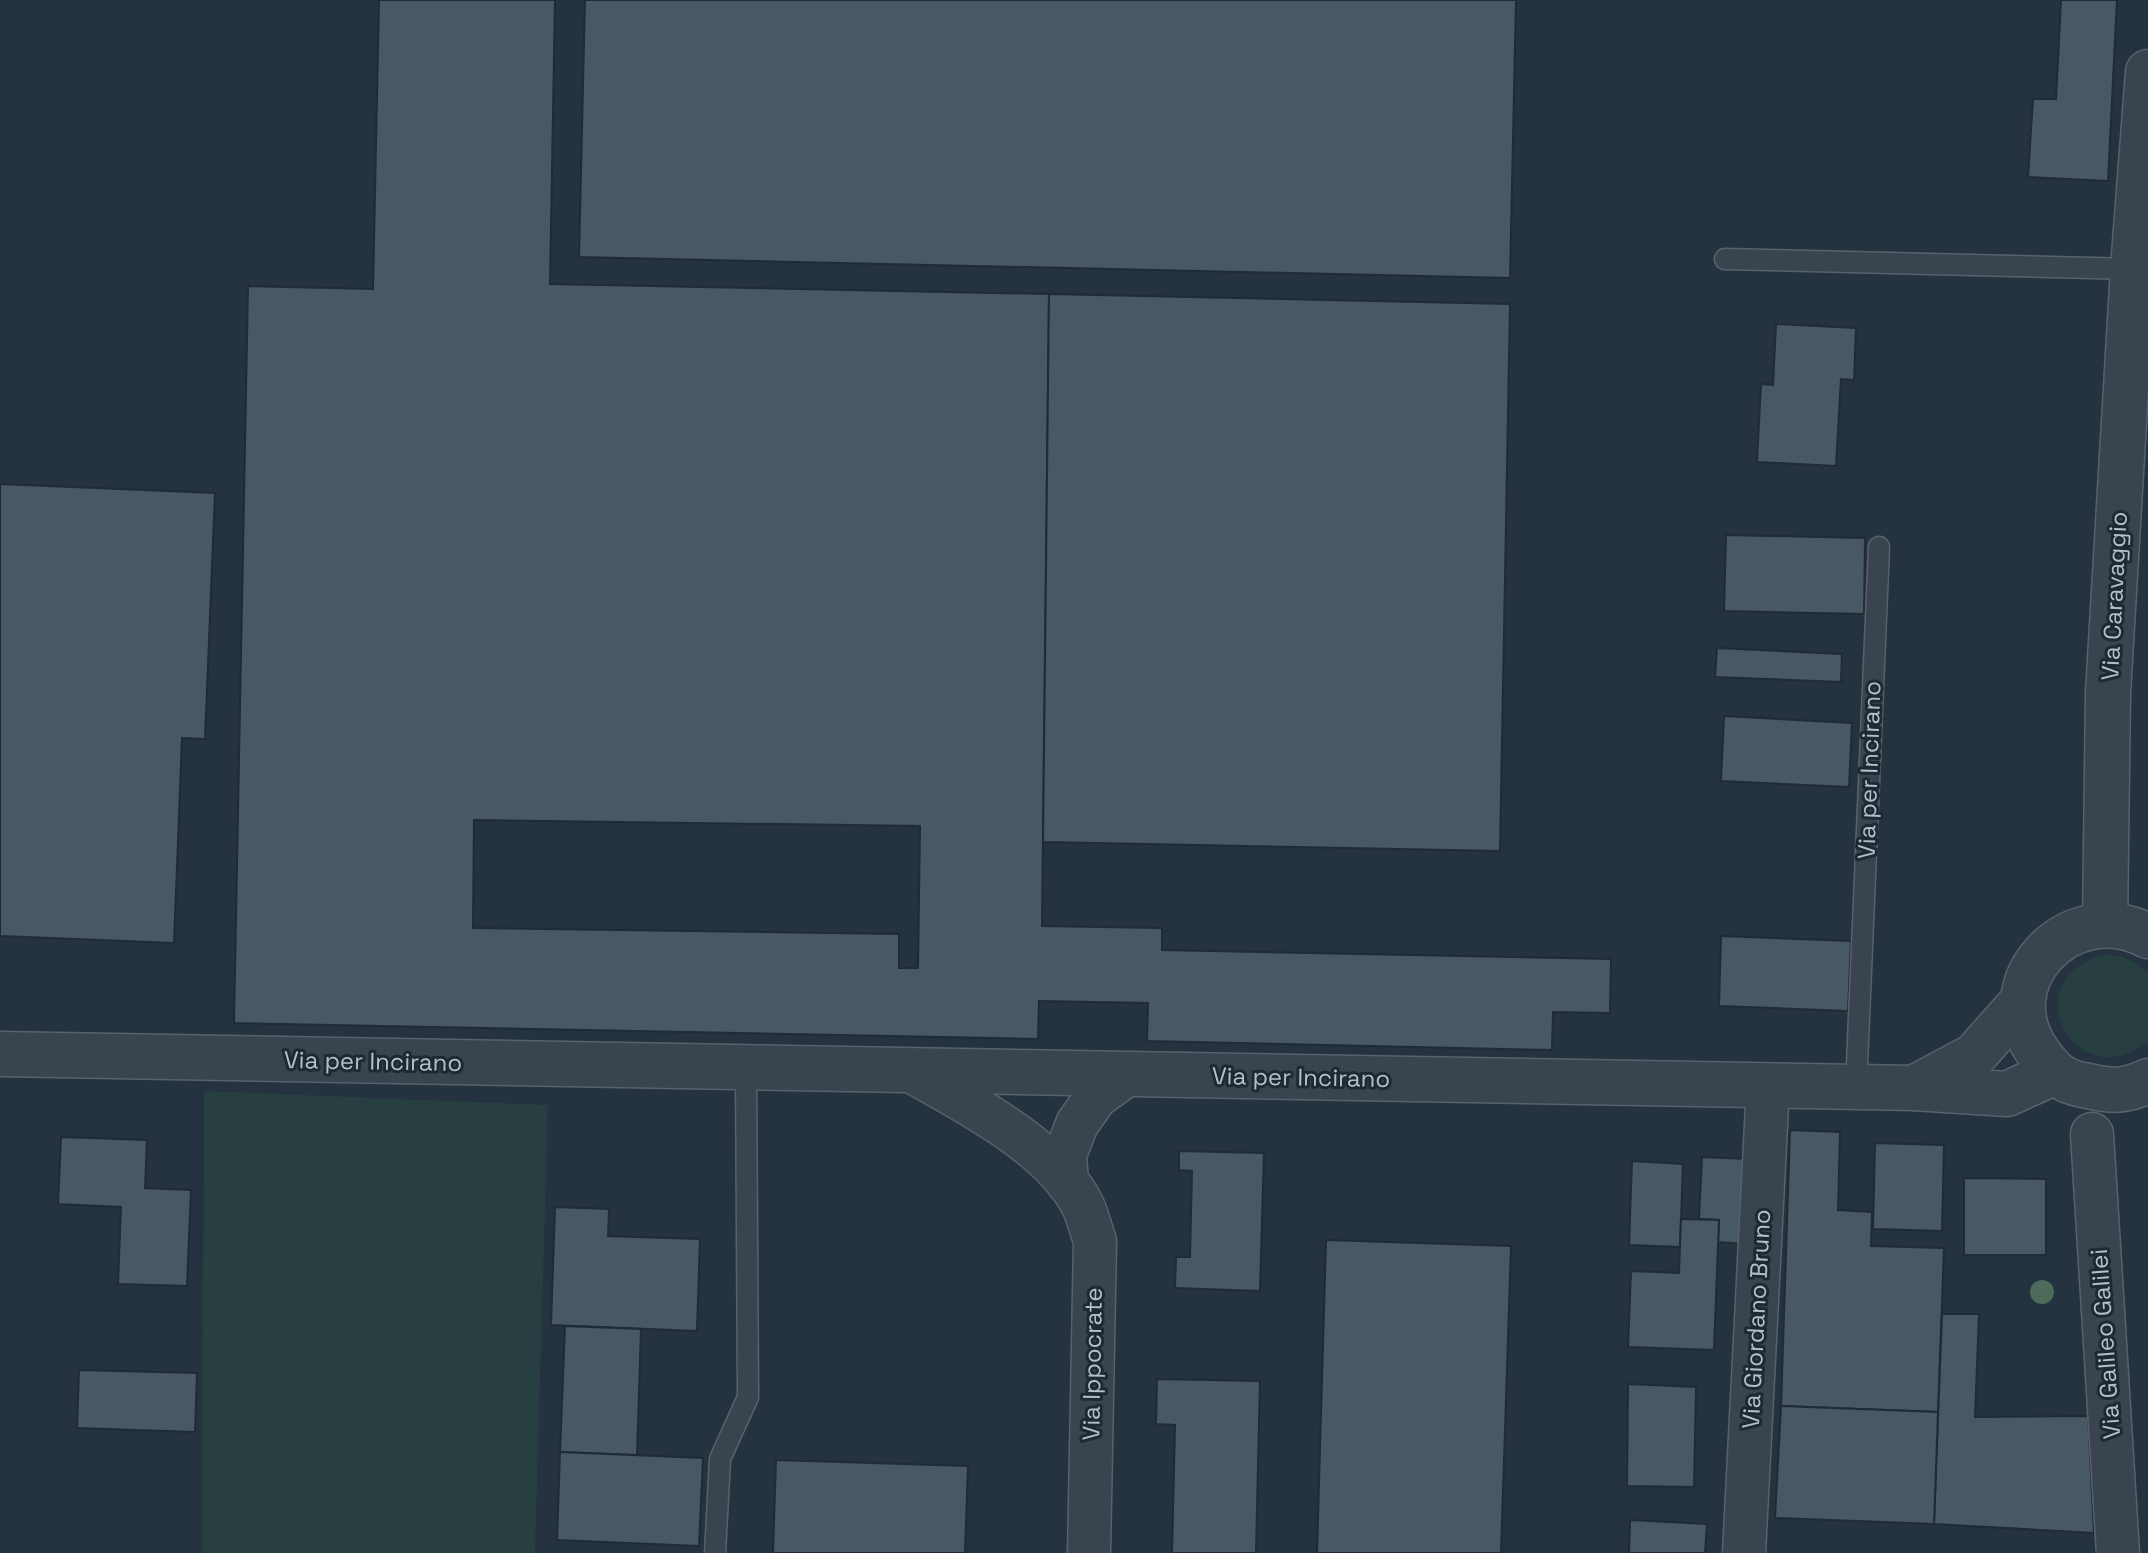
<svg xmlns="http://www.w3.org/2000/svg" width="2148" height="1553" viewBox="0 0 2148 1553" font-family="'Space Grotesk',sans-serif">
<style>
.green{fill:#273f40}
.building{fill:#495865;stroke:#202b36;stroke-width:2;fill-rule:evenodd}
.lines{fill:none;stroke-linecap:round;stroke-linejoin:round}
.service-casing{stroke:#57626c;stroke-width:23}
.minor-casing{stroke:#57626c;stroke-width:45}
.tertiary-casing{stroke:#57626c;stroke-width:47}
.service{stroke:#39444f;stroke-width:20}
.minor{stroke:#39444f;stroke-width:42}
.tertiary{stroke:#39444f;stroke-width:44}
.tree{fill:#4c6b5b}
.labels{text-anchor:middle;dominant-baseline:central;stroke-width:6;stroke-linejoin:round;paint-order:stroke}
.street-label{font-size:24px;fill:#b5bfc9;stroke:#1e2934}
</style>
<rect width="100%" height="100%" fill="#25323f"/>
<g class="green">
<path d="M2108 954C2125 957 2137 961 2148 973V1041C2075 1101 2009 976 2108 954Z"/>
<polygon points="204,1091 548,1105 535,1553 202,1553"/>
</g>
<g class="building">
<path d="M379 0H555L550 284 1049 294 1042 926 1162 928V950L1611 959 1610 1013 1553 1012 1552 1050 1147 1041 1148 1003 1039 1001 1038 1039 234 1023 248 286 373 289ZM474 820 920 826 918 968H899V934L473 928Z"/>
<polygon points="585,0 1516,0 1510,278 579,257"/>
<polygon points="2061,0 2117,0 2108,181 2028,177 2033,99 2056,99"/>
<polygon points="1049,294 1510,304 1500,851 1043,842"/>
<polygon points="1776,324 1856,328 1854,380 1841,379 1836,466 1757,462 1761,384 1773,385"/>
<polygon points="0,484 215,493 205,739 182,738 174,943 0,936"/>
<polygon points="1726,535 1865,538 1864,614 1724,611"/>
<polygon points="1717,648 1842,654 1841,682 1715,677"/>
<polygon points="1724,716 1852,723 1849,787 1721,781"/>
<polygon points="1721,936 1851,941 1848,1011 1719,1006"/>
<polygon points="1790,1130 1840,1132 1838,1210 1872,1212 1871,1246 1944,1248 1938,1412 1781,1406"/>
<polygon points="61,1137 147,1140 145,1188 191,1190 187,1286 118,1284 121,1207 58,1204"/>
<polygon points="1875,1143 1944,1145 1942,1231 1873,1229"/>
<polygon points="1179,1151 1264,1153 1260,1291 1175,1288 1176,1257 1190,1257 1192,1171 1179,1170"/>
<polygon points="1702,1157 1748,1159 1745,1244 1718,1242 1719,1220 1699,1219"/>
<polygon points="1632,1161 1683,1164 1680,1247 1629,1245"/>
<polygon points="1964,1178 2046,1179 2046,1255 1964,1255"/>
<polygon points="555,1207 609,1209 608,1236 700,1239 697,1331 551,1325"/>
<polygon points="1681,1219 1719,1220 1714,1350 1628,1347 1631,1271 1679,1273"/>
<polygon points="1326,1240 1511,1246 1501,1553 1317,1553"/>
<polygon points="1942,1314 1979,1314 1975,1417 2088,1416 2094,1533 1934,1524"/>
<polygon points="565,1326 641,1329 637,1455 560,1452"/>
<polygon points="79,1370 197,1373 195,1432 77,1428"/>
<polygon points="1157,1379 1260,1381 1256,1553 1172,1553 1175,1425 1156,1424"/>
<polygon points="1628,1384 1696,1387 1694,1487 1627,1486"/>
<polygon points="1781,1406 1938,1412 1934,1524 1775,1518"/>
<polygon points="560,1452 703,1458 699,1546 557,1540"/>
<polygon points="776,1460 968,1466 965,1553 773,1553"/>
<polygon points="1630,1520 1707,1524 1705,1553 1629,1553"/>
</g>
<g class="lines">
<g class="service-casing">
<g id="service">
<polyline points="1725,259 2133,269"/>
<polyline points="1856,1088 1879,547"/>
<polyline points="715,1553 720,1459 748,1397 746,1068"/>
</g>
</g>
<g class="minor-casing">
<g id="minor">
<path d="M911 1071C967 1103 1053 1146 1083 1206 1088 1217 1091 1230 1095 1241L1089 1553"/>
<polyline points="2092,1134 2118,1553"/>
<polyline points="1067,1182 1065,1155 1077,1124 1096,1097 1128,1074"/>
<polyline points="1744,1553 1768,1086"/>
</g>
</g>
<g class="tertiary-casing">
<g id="tertiary">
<polyline points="2105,924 2108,693 2133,269 2148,72"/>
<path d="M2148 936C2070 895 1986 983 2040 1055 2052 1072 2062 1081 2083 1085 2110 1091 2122 1093 2148 1081"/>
<polyline points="0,1054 1914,1088 2007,1094 2053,1073"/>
<polyline points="1914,1088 1974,1056 2022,1002"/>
</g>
</g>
<use href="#service" class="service"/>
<use href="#minor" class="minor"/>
<use href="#tertiary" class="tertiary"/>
</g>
<circle class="tree" cx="2042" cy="1292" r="12"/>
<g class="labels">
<g class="street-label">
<text transform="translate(2114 596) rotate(-87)">Via Caravaggio</text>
<text transform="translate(1869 770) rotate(-88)">Via per Incirano</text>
<text transform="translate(373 1061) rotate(1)">Via per Incirano</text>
<text transform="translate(1301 1077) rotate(1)">Via per Incirano</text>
<text transform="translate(1756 1319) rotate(-87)">Via Giordano Bruno</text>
<text transform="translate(2105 1344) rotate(-94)">Via Galileo Galilei</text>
<text transform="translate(1092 1364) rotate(-89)">Via Ippocrate</text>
</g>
</g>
</svg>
